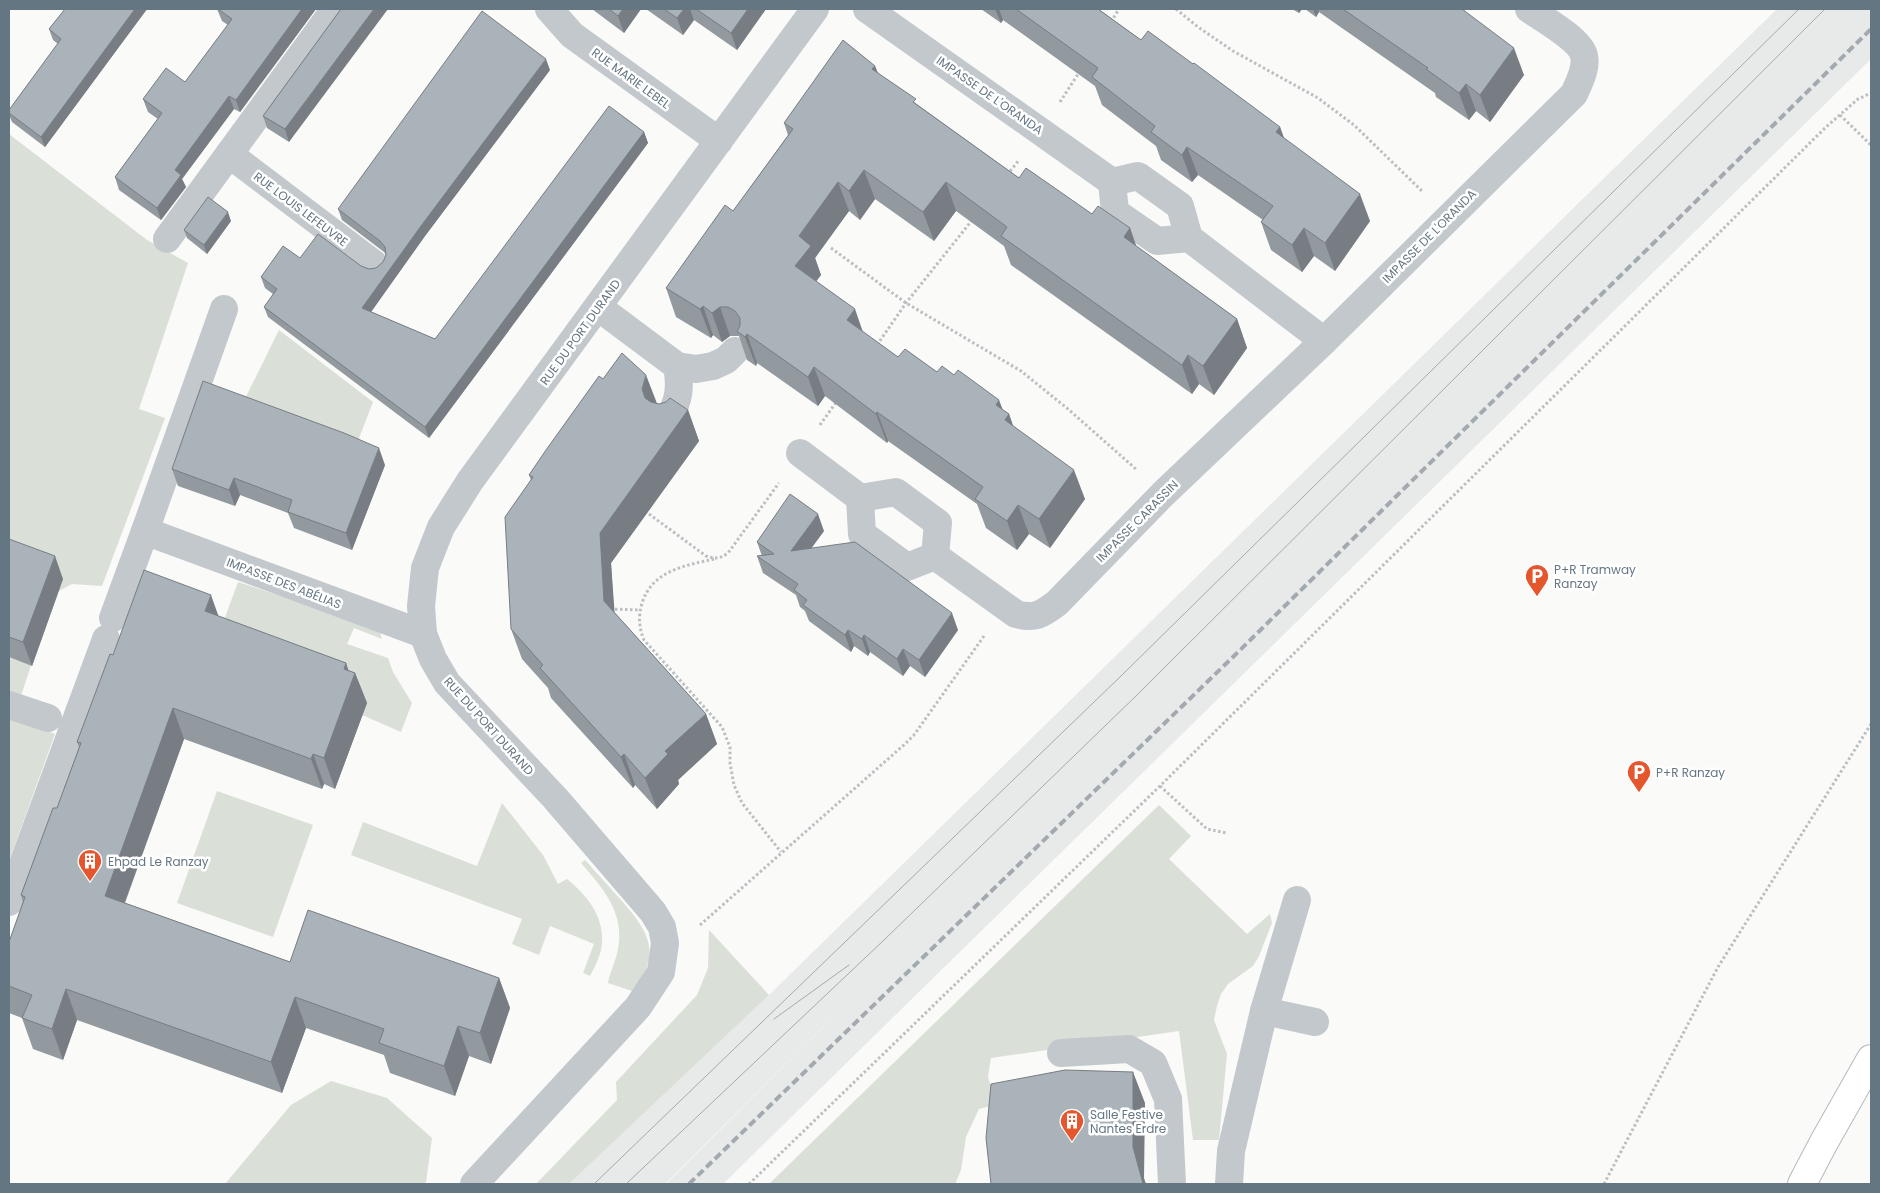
<svg xmlns="http://www.w3.org/2000/svg" width="1880" height="1193" viewBox="0 0 1880 1193" font-family="Poppins,sans-serif">
<style>
.built{fill:#e8e9e9}
.green{fill:#dadfd7}
.lines{fill:none;stroke-linecap:round;stroke-linejoin:round}
.highway-casing{stroke:#b4b9bd;stroke-width:30}
.path{stroke:#bbbfc2;stroke-width:3;stroke-dasharray:2.5 2.5;stroke-linecap:butt}
.minor{stroke:#c3c8cc;stroke-width:28}
.highway{stroke:#fff;stroke-width:28}
.tram{stroke:#a2aab0;stroke-width:1}
.rail{stroke:#a2aab0;stroke-width:4;stroke-dasharray:8 4;stroke-linecap:butt}
.wall{fill:#929a9f}
.shaded-wall{fill:#777d82}
.building{fill:#aab3b9;stroke:#777d82}
.labels{text-anchor:middle;dominant-baseline:central;stroke-width:5;stroke-linejoin:round;paint-order:stroke}
.street-label{font-size:12px;fill:#657683;stroke:#fff}
.poi-label{font-size:12px;fill:#657683;stroke:#fff;text-anchor:start}
</style>
<rect width="100%" height="100%" fill="#fafaf8"/>
<polygon class="built" points="1777,9 1871,9 1871,59 723,1184 666,1184 907,943 665,1184 569,1184 769,995"/>
<g class="green">
<polygon points="9,134 147,240 188,263 139,409 165,418 102,586 72,584 59,591 63,579 9,558"/>
<polygon points="279,330 373,402 354,451 240,409"/>
<polygon points="238,582 379,628 382,639 354,628 347,644 388,658 393,672 412,703 401,732 362,715 366,703 214,647"/>
<polygon points="9,657 31,665 21,696 9,691"/>
<polygon points="9,717 55,734 9,861"/>
<polygon points="217,791 313,825 273,937 177,903"/>
<path d="M502 803 543 855 558 884 567 879C589 897 607 920 601 950 599 959 594 968 590 976L583 973 594 944 550 926 539 955 512 944 522 919 351 855 363 822 477 866Z"/>
<polygon points="1159,805 1191,836 1169,859 1247,934 1270,914 1272,923 1259,956 1253,966 1228,984 1221,994 1217,1006 1214,1020 1227,1054 1219,1140 1193,1140 1179,1031 991,1058 988,1076 995,1105 979,1109 966,1137 961,1170 955,1184 769,1184"/>
<path d="M585 860C597 873 609 887 621 900 649 932 663 954 632 991L608 983C610 971 616 961 618 949 625 913 603 888 581 863Z"/>
<polygon points="709,930 769,995 569,1184 536,1184 617,1100 616,1082 697,995 708,968"/>
<polygon points="331,1081 387,1098 432,1138 426,1182 424,1184 225,1184 291,1105"/>
</g>
<g class="lines">
<g class="highway-casing">
<polyline id="highway" points="1802,1184 1824,1142 1871,1059"/>
</g>
<g class="path">
<polyline points="1176,9 1198,27 1233,51 1318,98 1354,125 1423,192"/>
<polyline points="1111,22 1119,9"/>
<polyline points="1060,102 1080,71"/>
<polyline points="1840,115 1871,145"/>
<polyline points="1007,175 1019,160"/>
<polyline points="831,248 906,303 1021,371 1068,409 1137,470"/>
<polyline points="877,345 906,303 973,219"/>
<polyline points="820,425 837,401"/>
<path d="M649 514 706 556C715 559 720 559 728 553L779 483"/>
<path d="M714 559C684 566 653 570 642 603 638 616 639 628 644 640L722 727 730 747V763L734 785 742 803 781 852"/>
<polyline points="610,609 640,610"/>
<polyline points="1160,786 1207,829 1227,833"/>
<polyline points="700,925 905,744 914,735 984,636"/>
<polyline points="749,1184 1160,786 1825,128 1858,99 1871,93"/>
<polyline points="1604,1184 1718,967 1871,724"/>
</g>
<g class="minor">
<polyline points="549,9 572,35 719,141"/>
<polyline points="867,9 1112,182 1138,176 1180,206 1189,238 1324,341"/>
<polyline points="229,154 374,264"/>
<polyline points="1112,182 1115,212 1157,241 1189,238"/>
<polyline points="167,239 335,9"/>
<polyline points="598,307 677,366 696,369 713,366 726,360 735,351"/>
<path d="M669 419C679 399 681 388 677 366"/>
<polyline points="800,453 860,498 896,492 938,523 935,556"/>
<polyline points="860,498 862,534 907,567 935,556"/>
<polyline points="145,531 224,309"/>
<path d="M935 556 1016 614C1035 619 1041 615 1057 603L1163 494 1324 341 1574 94C1579 83 1587 68 1584 56 1581 40 1542 18 1529 9"/>
<polyline points="113,618 145,531 423,634"/>
<polyline points="9,705 48,718"/>
<polyline points="9,902 106,639"/>
<polyline points="1264,1011 1315,1022"/>
<polyline points="1061,1053 1129,1049 1153,1063 1168,1099 1172,1184"/>
<polyline points="474,1184 638,1007 661,972 665,943 662,927 653,912 555,798 447,683 433,659 423,634 421,606 425,568 441,527 470,481 815,9"/>
<polyline points="1229,1184 1231,1151 1264,1011 1297,900"/>
</g>
<use href="#highway" class="highway"/>
<g class="tram">
<polyline points="774,1019 849,965"/>
<polyline points="594,1184 1121,676 1799,9"/>
<polyline points="626,1184 884,940 1138,694 1825,9"/>
</g>
<polyline class="rail" points="689,1184 1235,655 1871,29"/>
</g>
<g class="wall">
<polygon points="65,9 147,9 45,147 12,122 9,115 9,110 58,44 53,40 49,29"/>
<polygon points="217,9 316,9 240,112 234,109 182,179 186,187 161,220 119,190 115,177 158,119 148,112 143,99 185,82 228,25 222,21"/>
<polygon points="341,9 289,142 267,128 263,116"/>
<polygon points="592,9 641,9 624,33"/>
<polygon points="646,9 766,9 737,50 694,20 683,35"/>
<polygon points="981,9 1101,9 1100,10 1141,40 1280,127 1284,138 1370,221 1335,271 1314,256 1302,272 1271,250 1261,222 1263,220 1198,175 1192,182 1161,160 1156,146 1102,105 1095,86 1003,20 1001,23"/>
<polygon points="1292,9 1302,9 1299,13"/>
<polygon points="1305,9 1463,9 1524,75 1490,122 1476,111 1469,120 1436,97 1435,93 1319,12 1316,17"/>
<polygon points="875,66 878,73 918,105 1019,178 1092,214 1130,228 1136,246 1237,319 1247,348 1214,395 1199,384 1192,394 1011,265 1004,246 956,211 934,241 875,199 860,220 849,211 815,258 821,275 816,281 863,332 898,357 937,372 1009,414 1013,426 1085,499 1050,548 1029,534 1017,550 986,528 977,504 888,441 887,443 825,396 818,406 757,363 756,366 747,360 739,336 730,336 722,342 713,335 711,338 676,317 666,288 733,211 788,135 784,123"/>
<polygon points="550,70 425,236 371,312 435,339 644,132 648,143 429,438 268,317 264,307 273,294 265,288 261,277 300,258 369,269 376,268 383,262 386,255 384,252 342,220 338,209"/>
<polygon points="231,221 207,254 187,238 184,230"/>
<polygon points="603,379 657,404 688,410 699,441 611,563 614,612 706,714 717,744 678,780 679,784 657,809 635,785 633,788 551,698 548,688 522,659 511,629 531,480 529,475"/>
<polygon points="385,465 352,550 294,528 288,513 240,495 235,506 178,486 172,469"/>
<polygon points="824,531 811,548 958,630 925,677 910,666 903,676 870,652 868,656 854,646 851,652 809,621 805,611 800,607 796,595 763,573 757,556 762,556 757,542"/>
<polygon points="9,539 63,579 32,666 9,657"/>
<polygon points="219,617 346,663 348,670 355,673 367,703 335,789 324,784 322,789 184,739 125,903 290,962 499,978 510,1008 491,1064 469,1056 455,1096 390,1073 384,1055 306,1028 282,1093 77,1020 63,1060 33,1049 22,1018 9,1013 9,942 23,902 21,895 57,808 79,747 77,742 113,655"/>
</g>
<g class="shaded-wall">
<polygon points="135,9 147,9 45,147 41,137"/>
<polygon points="302,9 316,9 240,112 236,100"/>
<polygon points="374,9 388,9 289,142 285,129"/>
<polygon points="623,9 641,9 624,33 618,16"/>
<polygon points="684,9 690,9 694,20 683,35 677,18"/>
<polygon points="748,9 766,9 737,50 731,33"/>
<polygon points="995,9 999,9 1003,20 1001,23"/>
<polygon points="1297,9 1302,9 1299,13"/>
<polygon points="1313,9 1318,9 1319,12 1316,17"/>
<polygon points="1514,48 1524,75 1490,122 1480,95"/>
<polygon points="546,59 550,70 425,236 366,319 362,308 421,226"/>
<polygon points="875,66 886,95 872,69"/>
<polygon points="1466,84 1476,111 1469,120 1459,93"/>
<polygon points="229,96 234,109 182,179 186,187 161,220 157,208 175,170"/>
<polygon points="1280,127 1290,155 1276,132"/>
<polygon points="644,132 648,143 429,438 425,427"/>
<polygon points="1187,147 1198,175 1192,182 1182,155"/>
<polygon points="864,170 875,199 860,220 849,191"/>
<polygon points="838,182 849,211 815,258 821,275 806,295 795,266 799,236"/>
<polygon points="946,182 956,211 934,241 923,212"/>
<polygon points="1360,194 1370,221 1335,271 1325,243"/>
<polygon points="228,212 231,221 207,254 204,245"/>
<polygon points="1130,228 1140,257 1124,237"/>
<polygon points="1304,228 1314,256 1302,272 1292,245"/>
<polygon points="703,306 713,335 711,338 700,309"/>
<polygon points="720,307 730,336 722,342 712,313"/>
<polygon points="855,309 865,338 847,320"/>
<polygon points="1237,319 1247,348 1214,395 1203,366"/>
<polygon points="747,334 757,363 756,366 745,337"/>
<polygon points="1188,355 1199,384 1192,394 1182,365"/>
<polygon points="814,367 825,396 818,406 808,377"/>
<polygon points="646,375 658,406 653,420 642,389"/>
<polygon points="999,400 1006,418 1009,414 1019,443 996,405"/>
<polygon points="688,410 699,441 611,563 616,632 604,601 600,533"/>
<polygon points="877,412 888,441 887,443 876,414"/>
<polygon points="379,448 385,465 352,550 346,533"/>
<polygon points="1074,470 1085,499 1050,548 1039,519"/>
<polygon points="234,478 240,495 235,506 229,490"/>
<polygon points="1018,505 1029,534 1017,550 1007,521"/>
<polygon points="818,514 824,531 797,568 791,551"/>
<polygon points="55,556 63,579 32,666 23,642"/>
<polygon points="211,595 222,626 205,611"/>
<polygon points="952,613 958,630 925,677 919,660"/>
<polygon points="848,630 854,646 851,652 845,635"/>
<polygon points="864,635 870,652 868,656 862,639"/>
<polygon points="903,649 910,666 903,676 897,659"/>
<polygon points="346,663 352,681 355,673 367,703 335,789 324,758"/>
<polygon points="173,708 184,739 116,926 105,896"/>
<polygon points="706,714 717,744 678,780 679,784 657,809 645,778 665,751"/>
<polygon points="313,754 324,784 322,789 311,759"/>
<polygon points="624,754 635,785 633,788 621,757"/>
<polygon points="499,978 510,1008 491,1064 480,1033"/>
<polygon points="66,989 77,1020 63,1060 52,1029"/>
<polygon points="295,997 306,1028 282,1093 271,1062"/>
<polygon points="458,1026 469,1056 455,1096 444,1066"/>
<polygon points="1133,1072 1145,1103 1144,1178 1146,1184 1143,1184 1133,1147"/>
</g>
<g class="building">
<polygon points="65,9 135,9 41,137 9,113 9,110 61,39 49,29"/>
<polygon points="218,9 302,9 236,100 229,96 175,170 181,175 157,208 115,177 162,113 143,99 166,68 185,82 232,19"/>
<polygon points="341,9 374,9 285,129 263,116"/>
<polygon points="609,9 623,9 618,16"/>
<polygon points="664,9 684,9 677,18"/>
<polygon points="696,9 748,9 731,33"/>
<polygon points="1016,9 1098,9 1141,40 1148,31 1193,64 1194,63 1280,127 1276,132 1360,194 1325,243 1304,228 1292,245 1261,222 1273,206 1187,147 1182,155 1151,132 1155,126 1092,77 1098,68"/>
<polygon points="1343,9 1462,9 1514,48 1480,95 1466,84 1459,93 1426,69 1428,68"/>
<polygon points="482,11 546,59 421,226 362,308 435,339 609,106 644,132 425,427 264,307 277,289 261,277 283,246 300,258 318,234 361,266 369,269 376,268 383,262 386,255 385,247 380,241 338,209"/>
<polygon points="843,40 875,66 872,69 916,99 913,102 1019,178 1026,168 1092,214 1098,206 1130,228 1124,237 1237,319 1203,366 1188,355 1182,365 1001,236 1007,227 946,182 923,212 864,170 849,191 838,182 799,236 811,246 795,266 855,309 847,320 898,357 905,349 937,372 942,366 954,375 958,370 999,400 996,405 1009,414 1005,420 1074,470 1039,519 1018,505 1007,521 975,499 983,487 877,412 876,414 814,367 808,377 747,334 745,337 737,331 740,326 740,318 735,311 728,307 720,307 712,313 703,306 700,309 666,288 725,205 733,211 793,129 784,123"/>
<polygon points="208,197 228,212 204,245 184,230"/>
<polygon points="622,353 646,375 642,389 645,398 651,402 659,404 666,402 670,398 688,410 600,533 604,601 706,714 665,751 668,754 645,778 624,754 621,757 540,668 543,665 511,629 505,517 533,477 529,475 546,450 599,376 603,379"/>
<polygon points="203,381 344,433 379,448 346,533 288,512 292,500 234,478 229,490 172,469"/>
<polygon points="790,494 818,514 791,551 855,542 952,613 919,660 903,649 897,659 864,635 862,639 848,630 845,635 803,605 807,600 794,590 798,584 757,556 774,554 757,542"/>
<polygon points="9,539 55,556 23,642 9,637"/>
<polygon points="144,570 211,595 205,611 346,663 344,669 355,673 324,758 313,754 311,759 173,708 105,896 290,962 308,910 499,978 480,1033 458,1026 444,1066 379,1043 384,1029 295,997 271,1062 66,989 52,1029 22,1018 32,995 9,986 9,942 25,897 21,895 53,808 57,808 81,743 77,742 110,654 113,655"/>
<polygon points="1065,1070 1133,1072 1133,1147 1143,1184 991,1184 986,1138 991,1084"/>
</g>
<defs>
<g id="parking-pin" transform="scale(1.25)"><path d="M0 17L-7.5 6A9.5 9.5 0 1 1 7.5 6Z" fill="#e4572e" stroke="#fff"/><path d="M-3.5-5.5H1a3.5 3.5 0 0 1 0 7H-1V5.5H-3.5ZM-1-3.4V-.6H.8a1.4 1.4 0 0 0 0-2.8Z" fill="#fff"/></g>
<g id="building-pin" transform="scale(1.25)"><path d="M0 17L-7.5 6A9.5 9.5 0 1 1 7.5 6Z" fill="#e4572e" stroke="#fff"/><path d="M-4-6H4V6H1V3H-1V6H-4ZM-2.5-4.3h1.7v1.8h-1.7ZM.8-4.3h1.7v1.8H.8ZM-2.5-1h1.7V.8h-1.7ZM.8-1h1.7V.8H.8Z" fill="#fff"/></g>
</defs>
<g fill-rule="evenodd">
<use href="#parking-pin" x="1537" y="576"/>
<use href="#parking-pin" x="1639" y="772"/>
<use href="#building-pin" x="90" y="861"/>
<use href="#building-pin" x="1072" y="1121"/>
</g>
<g class="labels">
<g class="street-label">
<text transform="translate(631 78) rotate(36)">RUE MARIE LEBEL</text>
<text transform="translate(990 95) rotate(35)">IMPASSE DE L'ORANDA</text>
<text transform="translate(301 209) rotate(37)">RUE LOUIS LEFEUVRE</text>
<text transform="translate(1429 236) rotate(-45)">IMPASSE DE L'ORANDA</text>
<text transform="translate(580 332) rotate(-54)">RUE DU PORT DURAND</text>
<text transform="translate(1137 521) rotate(-45)">IMPASSE CARASSIN</text>
<text transform="translate(284 583) rotate(21)">IMPASSE DES ABÉLIAS</text>
<text transform="translate(489 726) rotate(48)">RUE DU PORT DURAND</text>
</g>
<g class="poi-label">
<text x="1554" y="569">P+R Tramway<tspan x="1554" dy="14">Ranzay</tspan></text>
<text x="1656" y="772">P+R Ranzay</text>
<text x="108" y="861">Ehpad Le Ranzay</text>
<text x="1090" y="1114">Salle Festive<tspan x="1090" dy="14">Nantes Erdre</tspan></text>
</g>
</g>
<rect width="1880" height="1193" fill="none" stroke="#657683" stroke-width="20"/>
</svg>
